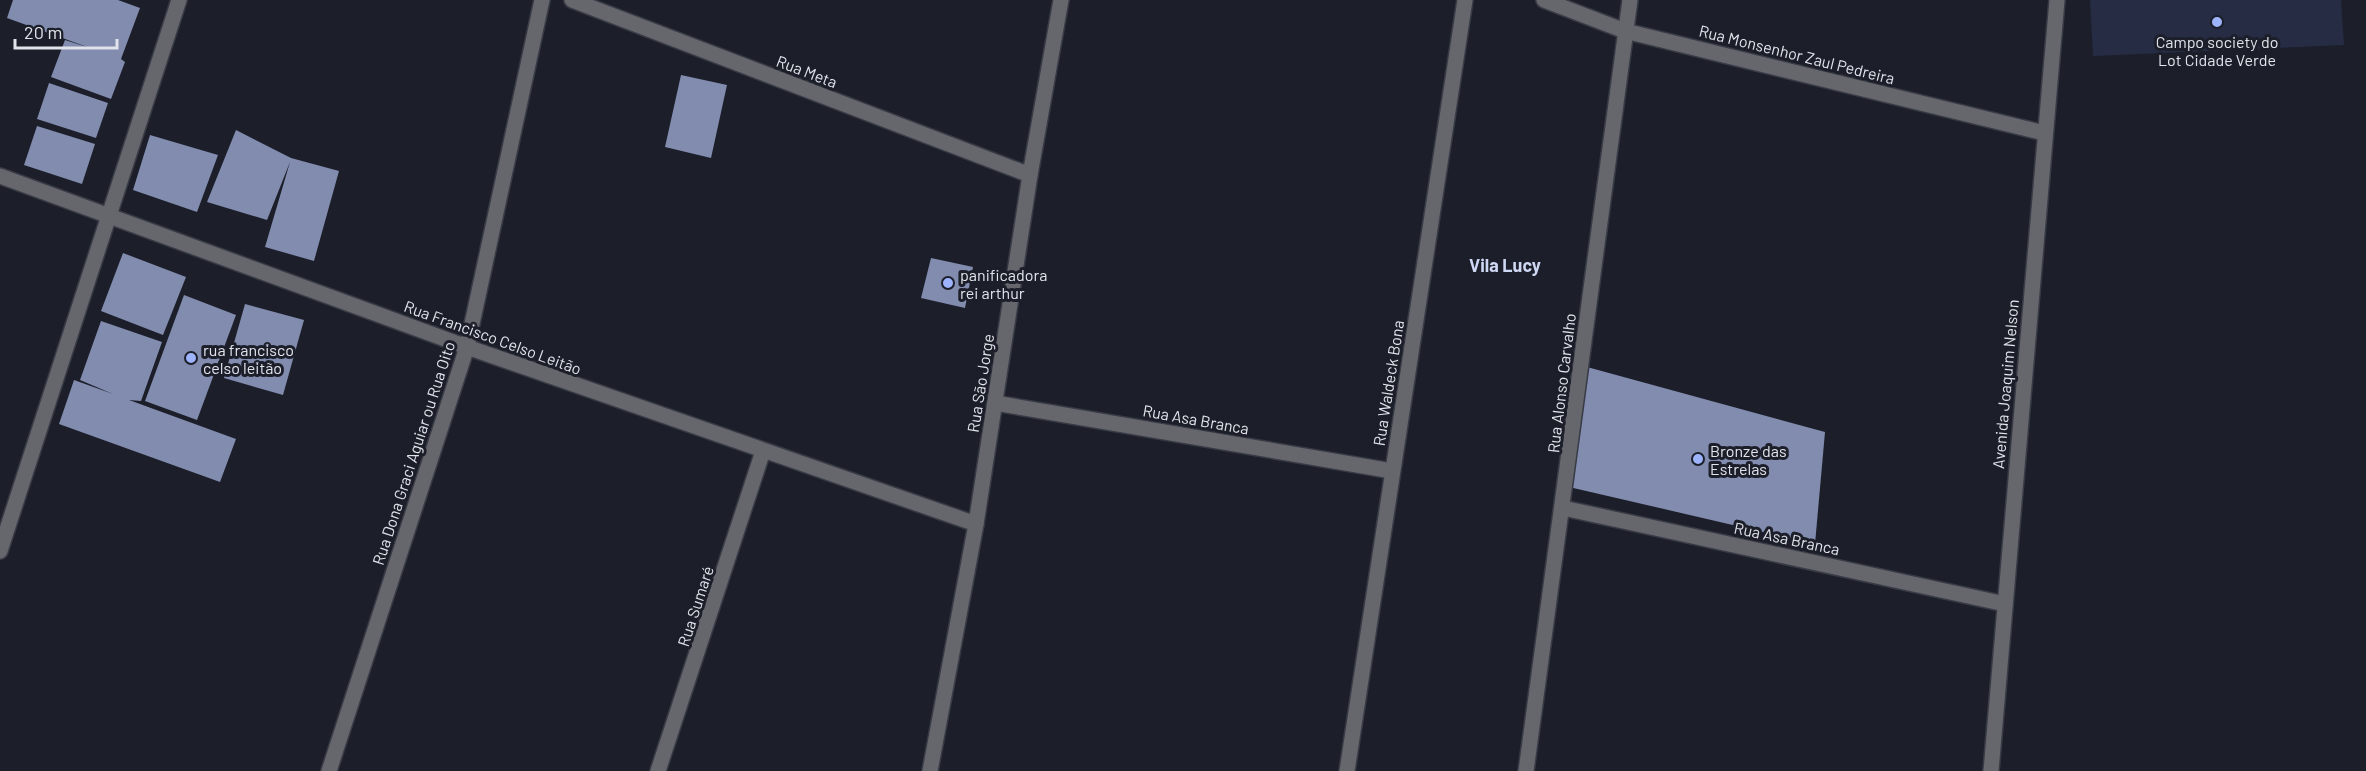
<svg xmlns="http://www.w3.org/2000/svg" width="2366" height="771" viewBox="0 0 2366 771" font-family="Barlow,sans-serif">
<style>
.green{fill:#252c44}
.building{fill:#818caf}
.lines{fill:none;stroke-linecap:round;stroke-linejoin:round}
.minor-casing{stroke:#383b45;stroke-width:18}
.minor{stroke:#65676d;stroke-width:15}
.poi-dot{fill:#9eb3fd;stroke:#1c1f2a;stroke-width:2}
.labels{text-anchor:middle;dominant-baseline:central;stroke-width:6;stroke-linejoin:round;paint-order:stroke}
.poi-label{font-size:16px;fill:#e2e4ec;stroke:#1c1f2a;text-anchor:start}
.street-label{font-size:16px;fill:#e2e4ec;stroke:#1c1f2a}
.neighbourhood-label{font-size:18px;font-weight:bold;fill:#ced7f3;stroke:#1c1f2a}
</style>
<rect width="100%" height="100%" fill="#1c1f2a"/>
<polygon class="green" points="2090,0 2341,0 2344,45 2093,56"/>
<g class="building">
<polygon points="13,0 118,0 140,8 121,59 125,62 111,99 51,77 65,40 90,48 7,18"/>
<polygon points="681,75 727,85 711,158 665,147"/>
<polygon points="49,83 108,103 96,138 37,119"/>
<polygon points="37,126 95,144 82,184 24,165"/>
<polygon points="236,130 291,158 339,171 314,261 265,247 290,162 267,220 207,202"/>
<polygon points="150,135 218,155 197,212 133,190"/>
<polygon points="123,253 186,277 163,335 101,311"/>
<polygon points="931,258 973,267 965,308 921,298"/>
<polygon points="184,295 236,315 197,420 145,401"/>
<polygon points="245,304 304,320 283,395 224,378"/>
<polygon points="101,321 162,342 141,401 129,400 236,439 220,482 59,424 74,380 113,394 80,380"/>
<polygon points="1587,367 1825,432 1815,544 1569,487"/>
</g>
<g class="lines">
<g class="minor-casing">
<g id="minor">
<polyline points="572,0 1030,175"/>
<polyline points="1544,0 1625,31 2044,133"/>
<polyline points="0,176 467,347 976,524"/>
<polyline points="995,403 1392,471"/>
<polyline points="1563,508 2005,604"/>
<polyline points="0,551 179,0"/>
<polyline points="329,771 467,347 542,0"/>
<polyline points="658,771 763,451"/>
<polyline points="930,771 976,524 1030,175 1061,0"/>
<polyline points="1347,771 1465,0"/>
<polyline points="1526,771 1630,0"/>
<polyline points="1991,771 2057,0"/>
</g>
</g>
<use href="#minor" class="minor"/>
</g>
<g class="poi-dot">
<circle cx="2217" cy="22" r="6"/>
<circle cx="948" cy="283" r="6"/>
<circle cx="191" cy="358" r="6"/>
<circle cx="1698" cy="459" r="6"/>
</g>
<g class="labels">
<g class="poi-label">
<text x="2217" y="41" text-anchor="middle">Campo society do<tspan x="2217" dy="18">Lot Cidade Verde</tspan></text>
<text x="960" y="274">panificadora<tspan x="960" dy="18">rei arthur</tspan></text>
<text x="203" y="349">rua francisco<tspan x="203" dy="18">celso leitão</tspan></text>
<text x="1710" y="450">Bronze das<tspan x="1710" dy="18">Estrelas</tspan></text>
</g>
<g class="street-label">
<text transform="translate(1797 54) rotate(14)">Rua Monsenhor Zaul Pedreira</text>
<text transform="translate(807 71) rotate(21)">Rua Meta</text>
<text transform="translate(493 337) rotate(20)">Rua Francisco Celso Leitão</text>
<text transform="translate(980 383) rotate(-81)">Rua São Jorge</text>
<text transform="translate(1388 383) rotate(-81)">Rua Waldeck Bona</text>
<text transform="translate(1561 383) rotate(-83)">Rua Alonso Carvalho</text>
<text transform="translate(2005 384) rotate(-85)">Avenida Joaquim Nelson</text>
<text transform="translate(1196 419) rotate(10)">Rua Asa Branca</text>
<text transform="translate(413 453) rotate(-72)">Rua Dona Graci Aguiar ou Rua Oito</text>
<text transform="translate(1787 538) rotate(12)">Rua Asa Branca</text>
<text transform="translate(695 606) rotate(-72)">Rua Sumaré</text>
</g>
<g class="neighbourhood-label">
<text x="1505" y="265">Vila Lucy</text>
</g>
</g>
<path d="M15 39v9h102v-9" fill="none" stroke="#e2e4ec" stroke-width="3"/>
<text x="24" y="39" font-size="18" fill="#e2e4ec" stroke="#1c1f2a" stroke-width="4.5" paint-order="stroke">20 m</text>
</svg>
